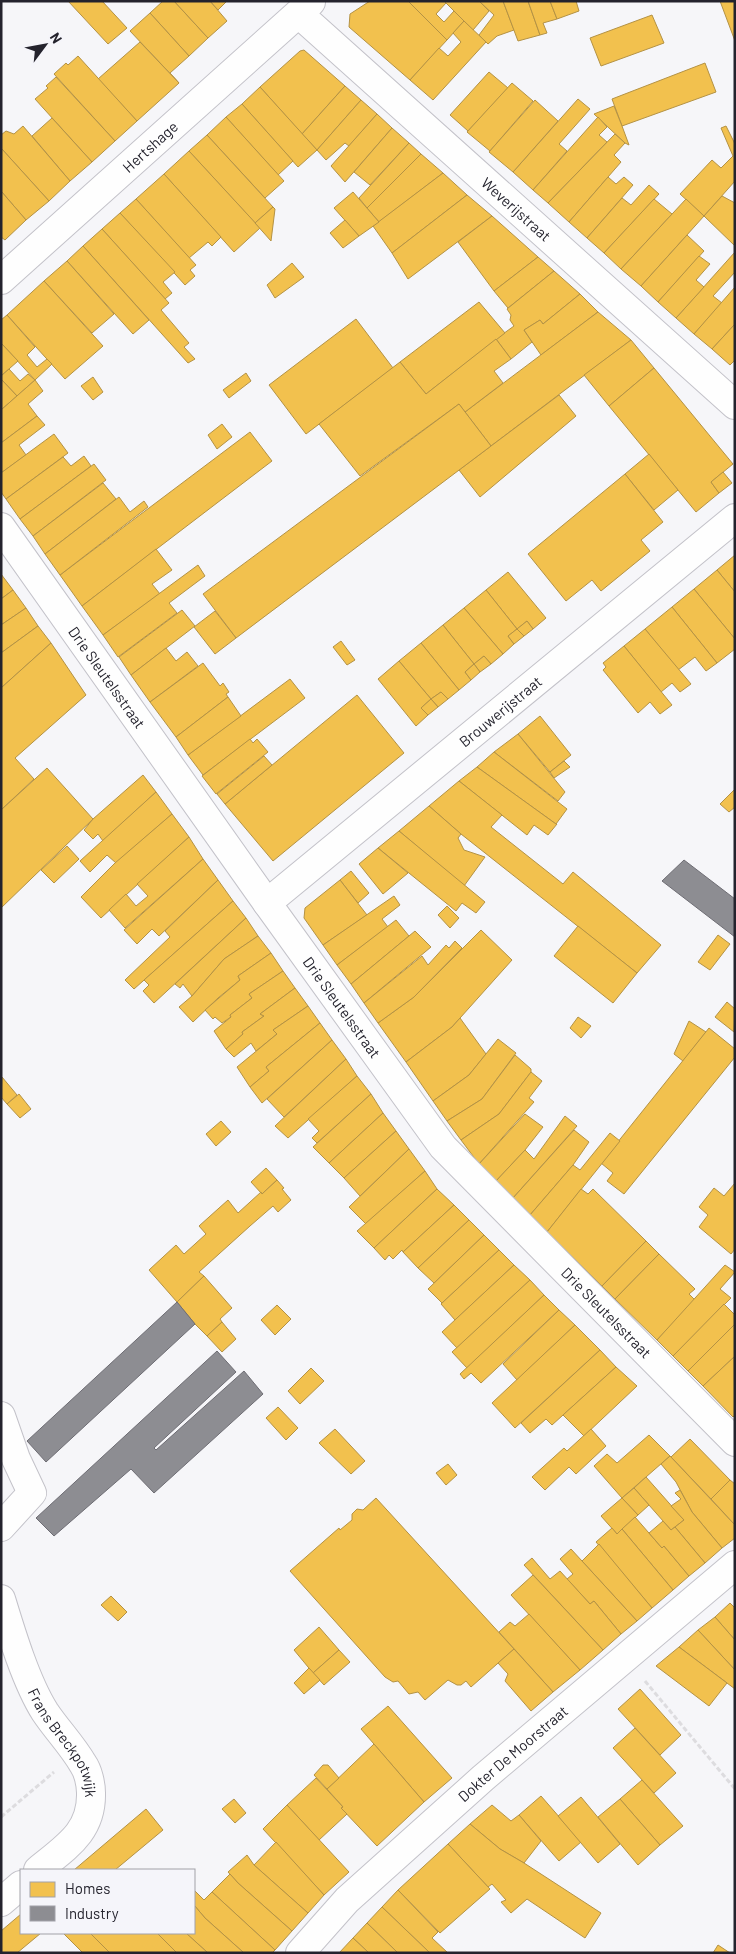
<svg xmlns="http://www.w3.org/2000/svg" width="736" height="1954" viewBox="0 0 736 1954" font-family="Barlow,sans-serif">
<style>
.homes{fill:#f2c14e;stroke:#b49244}
.industry{fill:#8d8d92;stroke:#6e6d74}
.lines{fill:none;stroke-linecap:round;stroke-linejoin:round}
.street-casing{stroke:#c3c2c9;stroke-width:30}
.path{stroke:#dddcdf;stroke-width:3;stroke-dasharray:5 2.5;stroke-linecap:butt}
.street{stroke:#fefefe;stroke-width:28}
.labels{text-anchor:middle;dominant-baseline:central;stroke-width:5;stroke-linejoin:round;paint-order:stroke}
.street-label{font-size:15px;fill:#24232d;stroke:#f5f5fa}
</style>
<rect width="100%" height="100%" fill="#f6f6f9"/>
<g class="homes">
<polygon points="68,1 102,1 127,28 108,44"/>
<polygon points="163,1 174,1 208,38 189,56 150,13"/>
<polygon points="174,1 210,1 227,21 208,38"/>
<polygon points="210,1 227,1 218,10"/>
<polygon points="370,1 408,1 447,40 410,80 349,27 350,14"/>
<polygon points="408,1 444,1 446,3 436,14 444,22 454,11 464,21 447,40"/>
<polygon points="444,1 479,1 489,11 473,30"/>
<polygon points="479,1 503,1 514,30 497,36 488,44 479,35 494,15"/>
<polygon points="503,1 528,1 540,35 518,41"/>
<polygon points="528,1 550,1 557,19 543,23 547,33 540,35"/>
<polygon points="550,1 576,1 579,11 557,19"/>
<polygon points="720,1 735,1 735,41"/>
<polygon points="150,13 189,56 170,73 179,83 130,31"/>
<polygon points="652,15 664,43 601,66 590,38"/>
<polygon points="464,21 486,42 433,100 410,80 439,48 448,56 461,42 453,33"/>
<polygon points="140,42 179,83 137,121 98,79"/>
<polygon points="304,50 345,86 302,134 260,87 300,51"/>
<polygon points="78,56 137,121 115,141 54,74 66,63 68,65"/>
<polygon points="705,63 716,92 622,126 612,99"/>
<polygon points="489,72 508,88 468,131 450,115"/>
<polygon points="56,77 115,141 92,162 35,99 48,88 46,86"/>
<polygon points="512,83 533,101 490,151 467,132"/>
<polygon points="345,86 361,100 317,150 302,134"/>
<polygon points="260,87 317,150 298,167 242,104"/>
<polygon points="578,99 590,109 559,144 567,151 533,190 513,172"/>
<polygon points="361,100 377,114 349,146 345,143 326,160 317,150"/>
<polygon points="535,100 558,121 513,172 489,152"/>
<polygon points="242,104 293,161 278,175 226,117"/>
<polygon points="614,106 622,126 629,145 625,143 594,114"/>
<polygon points="377,114 392,128 345,182 331,166"/>
<polygon points="226,117 284,181 265,198 207,135"/>
<polygon points="598,117 607,127 599,135 607,142 548,203 533,190"/>
<polygon points="52,118 92,162 70,181 32,136"/>
<polygon points="23,126 70,181 49,201 1,148 1,135 6,131 14,134"/>
<polygon points="726,126 735,144 735,181 704,216 680,194 712,160 721,168 733,156 721,128"/>
<polygon points="392,128 409,143 370,185 354,172"/>
<polygon points="615,134 625,143 614,155 621,162 569,222 548,203"/>
<polygon points="207,135 273,207 255,223 189,151"/>
<polygon points="409,143 421,154 367,208 359,198"/>
<polygon points="1,148 49,201 26,220 1,191"/>
<polygon points="189,151 260,228 234,252 164,174"/>
<polygon points="421,154 443,173 379,222 367,208"/>
<polygon points="443,173 467,195 392,253 373,226"/>
<polygon points="164,174 221,237 212,246 208,242 189,258 136,199"/>
<polygon points="608,177 616,184 624,177 633,185 587,238 569,222"/>
<polygon points="649,185 659,194 604,253 587,238 622,198 631,205"/>
<polygon points="1,191 26,220 5,240 1,237"/>
<polygon points="353,192 379,222 359,236 334,208"/>
<polygon points="467,195 492,216 408,279 392,253"/>
<polygon points="722,196 735,203 735,246 704,216"/>
<polygon points="136,199 196,265 190,270 195,276 185,285 120,213"/>
<polygon points="654,199 672,214 621,269 604,253"/>
<polygon points="686,199 704,216 641,286 621,269"/>
<polygon points="273,207 275,209 271,241 255,223"/>
<polygon points="120,213 175,272 163,282 172,293 165,299 102,229"/>
<polygon points="492,216 538,257 494,291 458,242"/>
<polygon points="345,220 359,236 343,248 330,233"/>
<polygon points="102,229 169,303 161,310 189,343 184,347 195,359 188,363 83,246"/>
<polygon points="687,235 704,251 658,302 641,286"/>
<polygon points="83,246 149,320 133,334 67,261"/>
<polygon points="735,252 735,272 713,296 722,303 694,334 676,318"/>
<polygon points="699,256 710,264 696,280 704,287 676,318 658,302"/>
<polygon points="538,257 554,271 508,308 494,291"/>
<polygon points="67,261 114,314 92,333 44,281"/>
<polygon points="292,263 304,277 275,298 267,285"/>
<polygon points="554,271 580,294 543,324 540,320 524,330 532,342 511,359 496,339 514,326 510,320 511,315 507,309"/>
<polygon points="44,281 103,346 65,379 7,315"/>
<polygon points="735,287 735,324 712,349 694,334"/>
<polygon points="580,294 598,312 541,355 524,330 540,320 543,324"/>
<polygon points="479,302 505,333 426,394 400,362"/>
<polygon points="598,312 631,340 491,446 465,412"/>
<polygon points="7,315 35,347 27,355 37,367 47,359 52,364 35,380 1,343 1,320"/>
<polygon points="356,319 393,368 306,434 269,385"/>
<polygon points="735,324 735,360 730,365 712,349"/>
<polygon points="496,339 511,359 494,371 503,383 465,412 459,404 360,476 319,424 400,362 426,394"/>
<polygon points="631,340 654,368 609,406 584,375"/>
<polygon points="1,343 18,361 1,376"/>
<polygon points="654,368 733,464 711,482 719,493 696,512 609,406"/>
<polygon points="9,369 20,381 28,374 35,380 17,396 1,379 1,376"/>
<polygon points="246,373 251,381 229,398 223,390"/>
<polygon points="93,377 103,392 93,400 81,386"/>
<polygon points="1,379 17,396 1,410"/>
<polygon points="35,380 43,391 28,404 37,416 1,443 1,410"/>
<polygon points="559,395 576,416 480,497 459,470"/>
<polygon points="459,404 491,446 236,638 203,594"/>
<polygon points="37,416 45,425 19,445 26,455 1,473 1,443"/>
<polygon points="222,424 232,437 217,449 208,435"/>
<polygon points="250,432 272,461 82,606 60,575"/>
<polygon points="54,434 68,453 6,499 1,492 1,473"/>
<polygon points="649,454 678,490 654,510 625,474"/>
<polygon points="84,456 91,466 20,519 6,499 63,457 71,466"/>
<polygon points="94,464 106,480 33,536 20,519"/>
<polygon points="723,472 732,483 719,493 711,482"/>
<polygon points="625,474 663,522 641,540 650,551 601,591 592,580 566,601 528,554"/>
<polygon points="103,483 116,499 45,554 33,536"/>
<polygon points="119,497 130,512 144,501 148,507 60,575 45,554"/>
<polygon points="156,549 172,570 152,584 160,594 103,635 82,606"/>
<polygon points="735,555 735,592 717,570"/>
<polygon points="198,565 205,576 169,603 177,613 118,657 103,635"/>
<polygon points="717,570 735,592 735,639 694,589"/>
<polygon points="508,572 546,618 533,629 527,621 517,629 486,590"/>
<polygon points="1,574 13,590 1,599"/>
<polygon points="694,589 735,639 735,649 717,663 672,607"/>
<polygon points="13,590 26,608 1,625 1,599"/>
<polygon points="486,590 517,629 508,636 514,644 503,654 464,608"/>
<polygon points="672,607 717,663 706,671 695,657 678,670 645,629"/>
<polygon points="26,608 38,626 1,653 1,625"/>
<polygon points="464,608 503,654 491,664 484,656 474,664 443,625"/>
<polygon points="182,610 195,626 131,675 119,657"/>
<polygon points="215,611 236,638 215,654 194,627"/>
<polygon points="527,621 533,629 524,636 517,629"/>
<polygon points="443,625 474,664 465,672 471,680 459,690 421,643"/>
<polygon points="38,626 51,643 1,688 1,653"/>
<polygon points="517,629 524,636 514,644 508,636"/>
<polygon points="645,629 691,684 680,692 672,683 661,692 624,646"/>
<polygon points="341,641 355,660 347,665 333,647"/>
<polygon points="51,643 86,695 15,758 34,779 1,810 1,688"/>
<polygon points="421,643 459,690 448,699 441,692 431,699 399,661"/>
<polygon points="624,646 672,705 660,714 650,702 638,713 603,670 606,667 603,663"/>
<polygon points="166,648 176,661 187,652 198,666 150,702 131,675"/>
<polygon points="484,656 491,664 480,672 474,664"/>
<polygon points="399,661 431,699 421,708 428,715 416,726 378,679"/>
<polygon points="203,663 220,686 223,683 229,692 226,694 228,697 176,737 150,702"/>
<polygon points="474,664 480,672 471,680 465,672"/>
<polygon points="290,679 305,698 203,775 188,755"/>
<polygon points="441,692 448,699 438,707 431,699"/>
<polygon points="357,695 404,753 273,861 225,804"/>
<polygon points="228,697 241,716 188,755 176,737"/>
<polygon points="431,699 438,707 428,715 421,708"/>
<polygon points="540,716 571,755 550,772 518,734"/>
<polygon points="518,734 565,792 558,801 494,752"/>
<polygon points="250,739 253,743 257,739 268,752 216,794 202,776"/>
<polygon points="494,752 567,809 556,824 477,767"/>
<polygon points="264,756 272,765 225,804 217,794"/>
<polygon points="564,761 570,767 554,778 550,772"/>
<polygon points="477,767 556,824 557,824 548,835 534,825 527,835 459,781"/>
<polygon points="47,768 93,819 1,908 1,810"/>
<polygon points="143,775 156,792 103,841 98,834 93,839 84,830 93,819"/>
<polygon points="459,781 502,815 491,827 563,884 573,872 661,945 637,973 461,834 429,806"/>
<polygon points="735,789 735,807 729,812 720,804"/>
<polygon points="156,792 172,814 116,863 107,855 90,872 80,861"/>
<polygon points="429,806 461,834 458,838 464,850 485,857 464,886 399,831"/>
<polygon points="172,814 189,837 101,918 81,897 115,863"/>
<polygon points="399,831 485,902 476,913 462,903 456,911 378,848"/>
<polygon points="189,837 203,859 125,928 109,910 126,894 136,906 148,896 137,884"/>
<polygon points="67,846 79,859 54,883 41,870"/>
<polygon points="378,848 408,873 383,894 359,864"/>
<polygon points="203,859 218,880 159,936 152,929 137,944 124,930"/>
<polygon points="351,871 369,893 358,903 340,880"/>
<polygon points="218,880 233,901 134,989 125,980 170,937 165,931"/>
<polygon points="340,880 367,915 323,945 304,918 305,908"/>
<polygon points="394,896 400,905 382,919 388,927 337,965 323,945"/>
<polygon points="233,901 246,918 154,1003 143,991 149,985 144,980"/>
<polygon points="447,906 459,918 450,928 438,915"/>
<polygon points="246,918 258,936 224,959 192,996 183,984 180,988 175,984"/>
<polygon points="396,920 409,936 351,984 337,965"/>
<polygon points="578,926 637,973 613,1003 554,956"/>
<polygon points="481,930 512,960 452,1027 406,1062 378,1023 414,997"/>
<polygon points="415,931 431,947 364,1003 351,984"/>
<polygon points="718,935 730,944 710,970 698,962"/>
<polygon points="258,936 271,953 238,976 240,980 218,998 193,1022 179,1007 192,996 224,959"/>
<polygon points="455,941 462,948 414,997 378,1023 364,1003 422,956 428,965 446,945 449,948"/>
<polygon points="271,953 283,971 249,994 252,998 230,1015 231,1017 222,1023 215,1017 213,1019 205,1010 240,980 238,976"/>
<polygon points="283,971 295,988 260,1014 264,1016 242,1032 243,1034 226,1049 214,1031 231,1017 230,1015 252,998 249,994"/>
<polygon points="295,988 308,1006 273,1030 277,1034 256,1051 251,1043 234,1057 226,1049 243,1034 242,1032 264,1016 260,1014"/>
<polygon points="727,1002 735,1009 734,1032 715,1017"/>
<polygon points="308,1006 320,1023 266,1067 269,1071 250,1087 237,1067 277,1034 273,1030"/>
<polygon points="578,1017 591,1026 581,1038 570,1028"/>
<polygon points="460,1018 486,1054 469,1075 433,1101 406,1062 452,1027"/>
<polygon points="689,1021 706,1032 683,1061 674,1054"/>
<polygon points="320,1023 332,1040 262,1103 250,1087 269,1071 266,1067"/>
<polygon points="709,1028 735,1049 735,1057 624,1194 607,1181 613,1173 601,1163"/>
<polygon points="498,1039 516,1053 482,1099 447,1121 433,1101 469,1075"/>
<polygon points="332,1040 346,1059 284,1117 267,1099"/>
<polygon points="515,1055 531,1069 531,1072 499,1114 461,1140 447,1121 482,1099"/>
<polygon points="346,1059 357,1076 288,1138 275,1126"/>
<polygon points="531,1072 542,1081 529,1098 534,1102 479,1164 461,1140 499,1114"/>
<polygon points="357,1076 371,1094 317,1143 312,1138 319,1131 308,1119"/>
<polygon points="2,1077 17,1095 7,1104 1,1097"/>
<polygon points="19,1094 31,1109 20,1118 7,1104"/>
<polygon points="371,1094 383,1113 329,1163 313,1147"/>
<polygon points="383,1113 396,1131 344,1178 329,1163"/>
<polygon points="525,1114 543,1127 525,1150 496,1181 479,1164"/>
<polygon points="565,1116 577,1126 513,1198 496,1181 525,1150 534,1159"/>
<polygon points="221,1121 231,1132 216,1146 206,1134"/>
<polygon points="574,1130 589,1142 573,1165 530,1215 513,1198"/>
<polygon points="396,1131 409,1149 360,1196 344,1178"/>
<polygon points="610,1133 620,1141 547,1232 530,1215 573,1165 580,1170"/>
<polygon points="409,1149 425,1171 366,1224 349,1207"/>
<polygon points="266,1168 277,1180 262,1194 251,1182"/>
<polygon points="425,1171 437,1189 374,1248 357,1231"/>
<polygon points="277,1180 284,1188 282,1189 291,1200 278,1212 273,1206 250,1226 199,1272 204,1276 177,1302 149,1270 176,1245 184,1254 206,1234 199,1226 228,1200 238,1213 261,1192 262,1194"/>
<polygon points="735,1183 735,1249 731,1254 699,1227 708,1215 699,1207 714,1188 724,1196"/>
<polygon points="437,1189 454,1205 403,1252 402,1250 393,1259 389,1255 385,1260 374,1248"/>
<polygon points="581,1189 588,1194 593,1189 646,1241 602,1286 547,1232"/>
<polygon points="454,1205 469,1220 418,1268 403,1252"/>
<polygon points="469,1220 484,1235 434,1283 418,1268"/>
<polygon points="484,1235 499,1250 442,1303 428,1289"/>
<polygon points="646,1241 659,1254 615,1299 602,1286"/>
<polygon points="499,1250 514,1265 455,1320 441,1304"/>
<polygon points="659,1254 695,1289 689,1294 695,1300 657,1340 615,1299"/>
<polygon points="514,1265 530,1280 457,1348 442,1332"/>
<polygon points="725,1265 735,1272 720,1289 731,1298 673,1356 657,1340"/>
<polygon points="204,1276 232,1308 220,1319 222,1322 207,1336 195,1324 177,1302"/>
<polygon points="530,1280 544,1295 467,1368 452,1352"/>
<polygon points="544,1295 559,1310 481,1383 471,1373 464,1379 460,1374"/>
<polygon points="724,1304 735,1315 735,1324 688,1371 673,1356"/>
<polygon points="277,1305 291,1319 275,1335 261,1320"/>
<polygon points="559,1310 575,1325 517,1380 503,1364"/>
<polygon points="222,1322 236,1339 222,1352 207,1336"/>
<polygon points="735,1324 735,1358 734,1357 703,1386 688,1371"/>
<polygon points="575,1325 600,1350 515,1428 492,1403"/>
<polygon points="600,1350 616,1367 552,1425 546,1419 530,1433 521,1423"/>
<polygon points="734,1357 735,1415 733,1417 703,1386"/>
<polygon points="616,1367 637,1386 584,1436 563,1415"/>
<polygon points="311,1368 324,1381 300,1404 288,1391"/>
<polygon points="278,1407 298,1428 286,1440 266,1418"/>
<polygon points="335,1429 365,1461 351,1474 319,1443"/>
<polygon points="591,1429 606,1446 576,1474 569,1467 545,1490 532,1477 564,1448 567,1451"/>
<polygon points="649,1435 670,1456 622,1498 594,1466 607,1454 617,1463"/>
<polygon points="690,1439 730,1480 711,1499 671,1457"/>
<polygon points="670,1456 735,1525 735,1538 722,1548 692,1512 676,1482 661,1464"/>
<polygon points="448,1464 457,1475 446,1485 436,1473"/>
<polygon points="646,1477 684,1520 671,1530 634,1488"/>
<polygon points="730,1480 735,1484 735,1525 711,1499"/>
<polygon points="634,1488 649,1505 638,1515 622,1498"/>
<polygon points="680,1490 692,1512 722,1548 705,1563 675,1527 684,1520 671,1506 681,1499 675,1493"/>
<polygon points="376,1498 514,1649 471,1687 466,1681 461,1685 457,1685 448,1680 425,1700 418,1692 409,1694 398,1681 393,1682 385,1677 290,1571 339,1528 340,1530 352,1520 352,1514 357,1509 363,1510"/>
<polygon points="622,1498 638,1515 617,1534 601,1516"/>
<polygon points="635,1517 662,1548 664,1546 689,1576 673,1590 622,1529"/>
<polygon points="663,1521 671,1530 675,1527 705,1563 689,1576 664,1546 662,1548 649,1533"/>
<polygon points="612,1528 617,1534 622,1529 673,1590 652,1608 596,1542"/>
<polygon points="599,1544 652,1608 637,1621 582,1561"/>
<polygon points="571,1549 637,1621 621,1634 594,1601 590,1604 567,1579 573,1574 560,1559"/>
<polygon points="532,1558 550,1579 560,1571 590,1604 594,1601 621,1634 603,1650 524,1565"/>
<polygon points="533,1575 603,1650 580,1670 511,1595"/>
<polygon points="111,1596 127,1612 118,1621 101,1605"/>
<polygon points="730,1603 735,1608 735,1640 715,1617"/>
<polygon points="529,1614 580,1670 553,1692 499,1632 510,1622 515,1626"/>
<polygon points="715,1617 735,1640 735,1670 698,1630"/>
<polygon points="319,1627 339,1650 313,1673 294,1650"/>
<polygon points="698,1630 735,1670 735,1689 679,1647"/>
<polygon points="679,1647 727,1683 709,1706 656,1666"/>
<polygon points="514,1649 553,1692 531,1711 505,1681 508,1674 498,1663"/>
<polygon points="339,1650 350,1662 324,1685 313,1673"/>
<polygon points="309,1668 320,1680 304,1694 294,1683"/>
<polygon points="640,1689 681,1735 660,1755 618,1709"/>
<polygon points="388,1706 452,1778 424,1802 361,1729"/>
<polygon points="635,1728 676,1773 654,1793 613,1748"/>
<polygon points="374,1744 424,1802 377,1846 341,1808 343,1807 327,1789"/>
<polygon points="323,1765 328,1765 339,1778 327,1789 314,1775"/>
<polygon points="316,1778 343,1807 341,1808 347,1814 319,1840 287,1805"/>
<polygon points="642,1780 683,1826 660,1845 620,1799"/>
<polygon points="541,1796 581,1842 559,1861 519,1815"/>
<polygon points="581,1797 620,1844 598,1863 558,1816"/>
<polygon points="234,1799 246,1813 235,1823 222,1809"/>
<polygon points="620,1799 660,1845 638,1865 598,1817"/>
<polygon points="287,1805 349,1872 324,1895 263,1829"/>
<polygon points="492,1805 511,1821 519,1815 541,1841 524,1863 500,1849 470,1824"/>
<polygon points="146,1809 163,1830 115,1870 74,1870"/>
<polygon points="470,1824 500,1849 524,1863 601,1913 585,1938 527,1899 511,1913 501,1902 506,1900 492,1884 488,1887 448,1844"/>
<polygon points="276,1842 324,1895 308,1913 254,1865"/>
<polygon points="448,1844 490,1889 440,1933 398,1890"/>
<polygon points="247,1855 254,1865 308,1913 292,1931 238,1883 228,1872"/>
<polygon points="230,1874 238,1883 292,1931 275,1950 212,1892"/>
<polygon points="398,1890 438,1932 432,1938 448,1953 430,1953 382,1907"/>
<polygon points="195,1891 204,1900 212,1892 275,1950 272,1953 244,1953 205,1918 194,1905 194,1893"/>
<polygon points="194,1905 205,1918 244,1953 208,1953 188,1935 186,1933 194,1933"/>
<polygon points="382,1907 430,1953 398,1953 367,1923"/>
<polygon points="21,1914 21,1933 41,1933 17,1953 1,1953 1,1931"/>
<polygon points="367,1923 398,1953 369,1953 353,1938"/>
<polygon points="63,1933 90,1933 110,1953 83,1953"/>
<polygon points="90,1933 157,1933 177,1953 110,1953"/>
<polygon points="157,1933 186,1933 208,1953 177,1953"/>
<polygon points="353,1938 369,1953 339,1953"/>
<polygon points="718,1945 730,1953 713,1953"/>
</g>
<g class="industry">
<polygon points="684,860 735,899 735,937 662,881"/>
<polygon points="177,1302 195,1324 46,1462 27,1441"/>
<polygon points="217,1351 236,1372 154,1448 156,1450 244,1371 263,1394 154,1493 131,1469 54,1536 36,1518"/>
</g>
<g class="lines">
<g class="street-casing">
<g id="street">
<path id="s1" d="M299 14 735 405"/>
<path id="s2" d="M1 280 311 2"/>
<path id="s3" d="M1 527 267 903 443 1147 735 1442"/>
<path id="s4" d="M267 903 735 518"/>
<polyline points="1,1416 16,1459 32,1493 1,1527"/>
<path id="s5" d="M1 1599C11 1632 26 1682 45 1712 57 1730 72 1745 83 1764 88 1771 91 1784 91 1793 92 1832 66 1847 38 1870"/>
<polyline points="1,1902 21,1885"/>
<path id="s6" d="M300 1953 347 1900 483 1778 735 1565"/>
</g>
</g>
<g class="path">
<polyline points="645,1681 735,1789"/>
<polyline points="1,1817 54,1772"/>
</g>
<use href="#street" class="street"/>
</g>
<g class="labels">
<g class="street-label">
<text stroke="none"><textPath href="#s2" startOffset="200">Hertshage</textPath></text>
<text stroke="none"><textPath href="#s1" startOffset="292">Weverijstraat</textPath></text>
<text stroke="none"><textPath href="#s3" startOffset="184">Drie Sleutelsstraat</textPath></text>
<text stroke="none"><textPath href="#s4" startOffset="302">Brouwerijstraat</textPath></text>
<text stroke="none"><textPath href="#s3" startOffset="589">Drie Sleutelsstraat</textPath></text>
<text stroke="none"><textPath href="#s3" startOffset="994">Drie Sleutelsstraat</textPath></text>
<text stroke="none"><textPath href="#s5" startOffset="158">Frans Breckpotwijk</textPath></text>
<text stroke="none"><textPath href="#s6" startOffset="292">Dokter De Moorstraat</textPath></text>
</g>
</g>
<rect width="736" height="1954" fill="none" stroke="#24232d" stroke-width="5"/>
<rect x="20" y="1869" width="175" height="65" fill="#f5f5fa" stroke="#a1a1a8"/>
<rect x="30" y="1882" width="25" height="15" fill="#f2c14e" stroke="#a1a1a8"/>
<text x="65" y="1894" font-size="15" fill="#24232d">Homes</text>
<rect x="30" y="1906" width="25" height="15" fill="#8d8d92" stroke="#a1a1a8"/>
<text x="65" y="1919" font-size="15" fill="#24232d">Industry</text>
<g transform="translate(45 45) rotate(58)" stroke="#f5f5fa" stroke-width="4" paint-order="stroke">
<path d="M0-4L9 19L0 12L-9 19Z" fill="#24232d"/>
<text y="-8" font-size="14" font-weight="bold" text-anchor="middle" fill="#24232d">N</text>
</g>
</svg>
